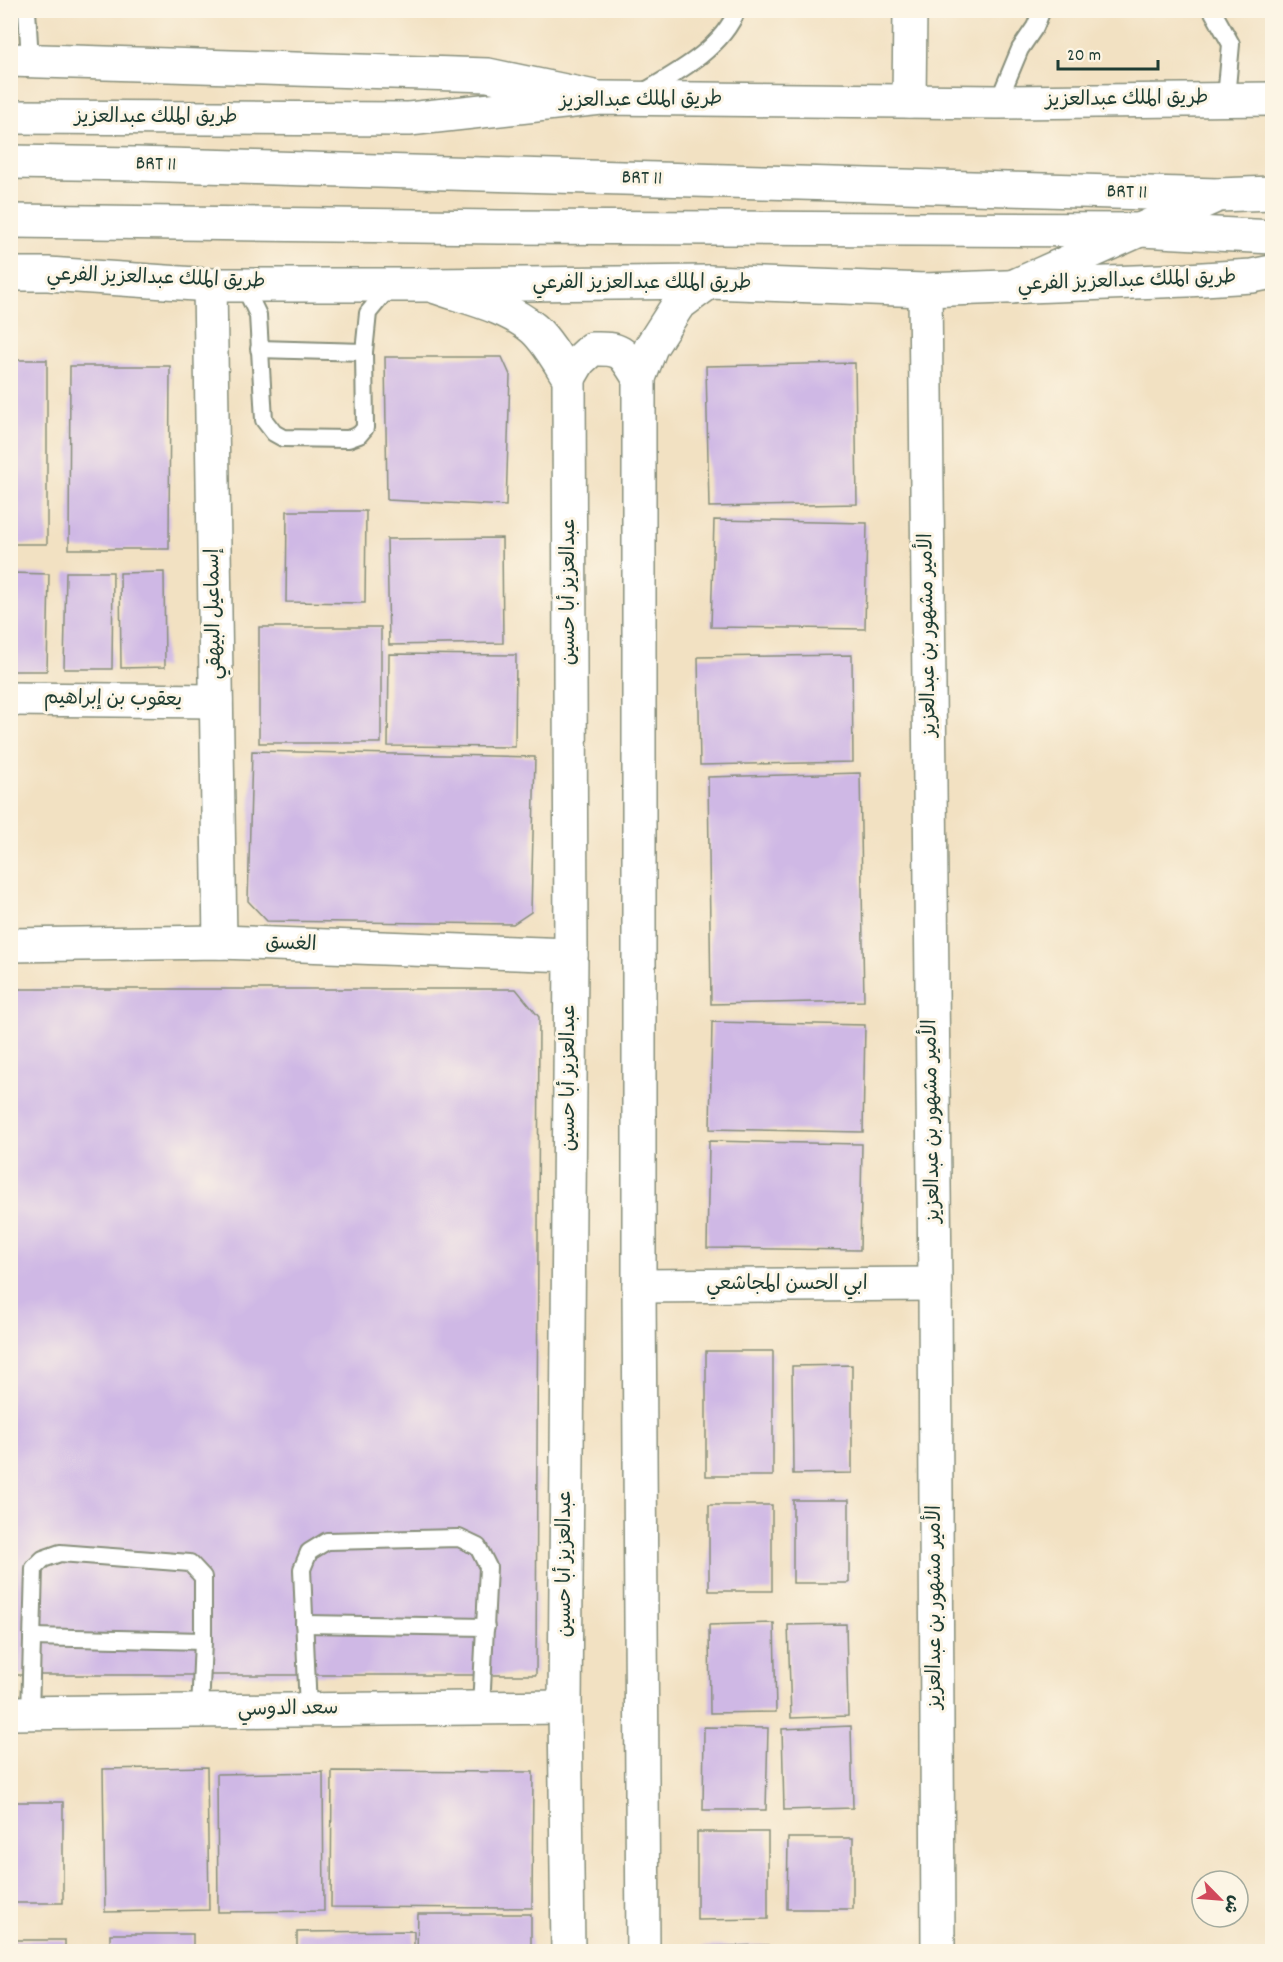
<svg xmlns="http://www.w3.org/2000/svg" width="1283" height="1962" viewBox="0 0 1283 1962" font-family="Dekko,'Playpen Sans Arabic',sans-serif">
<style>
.building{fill:#cfb8e5}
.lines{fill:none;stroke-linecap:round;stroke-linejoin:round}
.service-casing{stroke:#888f7b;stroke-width:20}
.minor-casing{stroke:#888f7b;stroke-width:36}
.tertiary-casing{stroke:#888f7b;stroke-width:36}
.secondary-casing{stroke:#888f7b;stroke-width:36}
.primary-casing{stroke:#888f7b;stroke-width:36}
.service{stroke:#fff;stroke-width:16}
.minor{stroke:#fff;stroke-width:33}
.tertiary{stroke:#fff;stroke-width:33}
.secondary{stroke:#fff;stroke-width:33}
.primary{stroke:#fff;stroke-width:33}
.labels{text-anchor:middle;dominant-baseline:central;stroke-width:6;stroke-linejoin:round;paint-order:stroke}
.street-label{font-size:20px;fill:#1f3d34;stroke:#fcf5e5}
</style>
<rect width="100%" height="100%" fill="#fcf5e5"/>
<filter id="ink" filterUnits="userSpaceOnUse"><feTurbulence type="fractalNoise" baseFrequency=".0167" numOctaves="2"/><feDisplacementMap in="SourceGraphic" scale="12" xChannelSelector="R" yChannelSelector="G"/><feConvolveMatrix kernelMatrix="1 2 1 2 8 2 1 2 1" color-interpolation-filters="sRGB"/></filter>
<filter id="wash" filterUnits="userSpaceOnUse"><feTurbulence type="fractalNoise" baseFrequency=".008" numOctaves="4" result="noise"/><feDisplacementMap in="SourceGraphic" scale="24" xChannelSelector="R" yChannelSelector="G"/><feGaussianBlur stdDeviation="1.35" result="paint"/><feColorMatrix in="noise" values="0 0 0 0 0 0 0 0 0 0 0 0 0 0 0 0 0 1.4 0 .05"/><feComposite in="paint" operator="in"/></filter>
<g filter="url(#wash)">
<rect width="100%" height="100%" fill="#f2e1c2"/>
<g id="blocks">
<g class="building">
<polygon points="385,357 502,357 510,375 506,506 387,500"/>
<rect x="10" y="360" width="37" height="184"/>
<polygon points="855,363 857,504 709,507 706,366"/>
<polygon points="70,366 170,366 169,549 69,549"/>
<polygon points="287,511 366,511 365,603 286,602"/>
<polygon points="714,520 867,523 865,629 711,627"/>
<polygon points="502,538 503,643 389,645 387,539"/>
<polygon points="66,572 113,572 112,669 64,669"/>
<polygon points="164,572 165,667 121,668 120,573"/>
<polygon points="10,573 49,574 47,671 10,671"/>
<rect x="259" y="627" width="122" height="116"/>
<polygon points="389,654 516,655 515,747 388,746"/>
<polygon points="852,655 853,762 700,765 698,657"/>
<polygon points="252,751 535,757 531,912 513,924 267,921 248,901"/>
<polygon points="860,773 864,1001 711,1004 708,777"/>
<polygon points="10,989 516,989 539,1017 536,1675 10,1675"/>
<polygon points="712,1022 865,1025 863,1132 710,1129"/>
<polygon points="709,1141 862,1144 860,1250 707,1248"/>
<rect x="706" y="1351" width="67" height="125"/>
<polygon points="852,1365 852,1473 793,1474 792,1366"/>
<rect x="793" y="1500" width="56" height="83"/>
<rect x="709" y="1505" width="63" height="86"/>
<polygon points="774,1623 776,1712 710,1713 709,1625"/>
<polygon points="846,1624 848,1716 791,1718 788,1625"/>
<polygon points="851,1726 853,1808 784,1810 782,1729"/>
<polygon points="704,1727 768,1728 766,1810 703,1810"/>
<polygon points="207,1767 209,1910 105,1912 103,1769"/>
<polygon points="332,1771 533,1772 532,1908 331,1907"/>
<polygon points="323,1772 324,1911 218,1912 217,1774"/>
<rect x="10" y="1802" width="53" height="101"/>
<polygon points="697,1832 768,1832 768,1919 697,1920"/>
<polygon points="788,1838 853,1838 853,1909 787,1909"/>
<polygon points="418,1914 531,1914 531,1952 417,1952"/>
<polygon points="414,1931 414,1952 297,1952 297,1932"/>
<rect x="110" y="1934" width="83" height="18"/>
<rect x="10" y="1940" width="55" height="12"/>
<polygon points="768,1945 768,1952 694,1952 694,1947"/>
<polygon points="859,1948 859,1952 798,1952 798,1950"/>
</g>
</g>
</g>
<g filter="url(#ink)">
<use href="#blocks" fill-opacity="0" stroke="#888f7b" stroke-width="1.5"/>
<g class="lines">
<g class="service-casing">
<g id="service">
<polyline points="27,10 30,60"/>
<polyline points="1212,10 1231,44 1226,98"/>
<path d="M642 93C676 73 722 49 737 10"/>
<polyline points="998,102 1020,49 1035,27 1042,10"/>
<polyline points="243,284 258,315 264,420 274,433 283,438 348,439 359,435 365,428 364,352 368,313 391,285"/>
<polyline points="259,349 364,352"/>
<polyline points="304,1624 486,1627"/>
<polyline points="32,1637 203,1641"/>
<polyline points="308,1710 302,1569 309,1552 327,1541 459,1538 478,1547 488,1567 481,1708"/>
<polyline points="30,1713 34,1568 43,1559 60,1553 190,1563 203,1577 203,1641 200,1711"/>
</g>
</g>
<g class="minor-casing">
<g id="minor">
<polyline points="210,285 220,942"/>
<path d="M436 287C468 298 507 306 534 329 548 342 559 362 569 378L571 955 565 1707 568 1952"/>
<path d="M569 378 579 361 592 349C622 348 623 352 639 378"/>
<polyline points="10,699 216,701"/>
<polyline points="10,945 220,942 571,955"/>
<polyline points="639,1286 935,1284"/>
<polyline points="10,1713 565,1707"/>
<polyline points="643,1952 639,1286 639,378 651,347 678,305 709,282"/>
</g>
</g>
<g class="tertiary-casing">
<g id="tertiary">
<polyline points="10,60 488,75 594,97"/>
<polyline points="909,101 910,10"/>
<polyline points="10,274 48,274 210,285 431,285 709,282 925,290 1187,280 1252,276 1272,272"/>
<polyline points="925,290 935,1284 938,1952"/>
</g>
</g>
<g class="secondary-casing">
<polyline id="secondary" points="10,162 135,164 1218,195 1272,193"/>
</g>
<g class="primary-casing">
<g id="primary">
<polyline points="10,117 409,119 601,98 998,102 1272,99"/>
<polyline points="10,221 500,227 1141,230 1272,237"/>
<polyline points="1012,287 1218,195"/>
</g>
</g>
<use href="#service" class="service"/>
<use href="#minor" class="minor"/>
<use href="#tertiary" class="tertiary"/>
<use href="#secondary" class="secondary"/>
<use href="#primary" class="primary"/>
</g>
</g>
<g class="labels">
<g class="street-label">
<text transform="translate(1127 100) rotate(-1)">طريق الملك عبدالعزيز</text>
<text transform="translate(641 101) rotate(-1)">طريق الملك عبدالعزيز</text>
<text x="156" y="118">طريق الملك عبدالعزيز</text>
<text transform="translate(156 165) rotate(2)">BRT 11</text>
<text transform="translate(642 179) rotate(2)">BRT 11</text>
<text transform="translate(1127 193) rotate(2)">BRT 11</text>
<text transform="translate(156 279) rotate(2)">طريق الملك عبدالعزيز الفرعي</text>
<text transform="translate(1127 282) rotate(-2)">طريق الملك عبدالعزيز الفرعي</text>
<text x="642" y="284">طريق الملك عبدالعزيز الفرعي</text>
<text transform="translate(570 592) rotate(-90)">عبدالعزيز أبا حسين</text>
<text transform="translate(215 614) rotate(-91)">إسماعيل البيهقي</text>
<text transform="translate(929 635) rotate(-91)">الأمير مشهور بن عبدالعزيز</text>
<text transform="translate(113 700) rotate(1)">يعقوب بن إبراهيم</text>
<text transform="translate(291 945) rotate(2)">الغسق</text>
<text transform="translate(570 1078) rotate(-90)">عبدالعزيز أبا حسين</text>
<text transform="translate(933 1121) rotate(-91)">الأمير مشهور بن عبدالعزيز</text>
<text x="787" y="1285">ابي الحسن المجاشعي</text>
<text transform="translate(566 1564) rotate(-90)">عبدالعزيز أبا حسين</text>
<text transform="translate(936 1607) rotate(-90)">الأمير مشهور بن عبدالعزيز</text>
<text transform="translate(288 1710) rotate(-1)">سعد الدوسي</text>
</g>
</g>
<rect width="1283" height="1962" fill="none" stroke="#fcf5e5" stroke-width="36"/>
<g transform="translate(1220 1899) rotate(115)"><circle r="28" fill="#fcf5e5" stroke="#a4ab9e" stroke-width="1.5"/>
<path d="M0-4.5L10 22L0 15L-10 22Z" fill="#d1495b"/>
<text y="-9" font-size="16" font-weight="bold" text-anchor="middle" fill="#1f3d34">ش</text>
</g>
<path d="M1058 60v9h100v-9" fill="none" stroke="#1f3d34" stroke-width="3"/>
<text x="1067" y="60" font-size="18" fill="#1f3d34" stroke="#fcf5e5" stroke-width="4.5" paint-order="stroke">20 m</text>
</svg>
